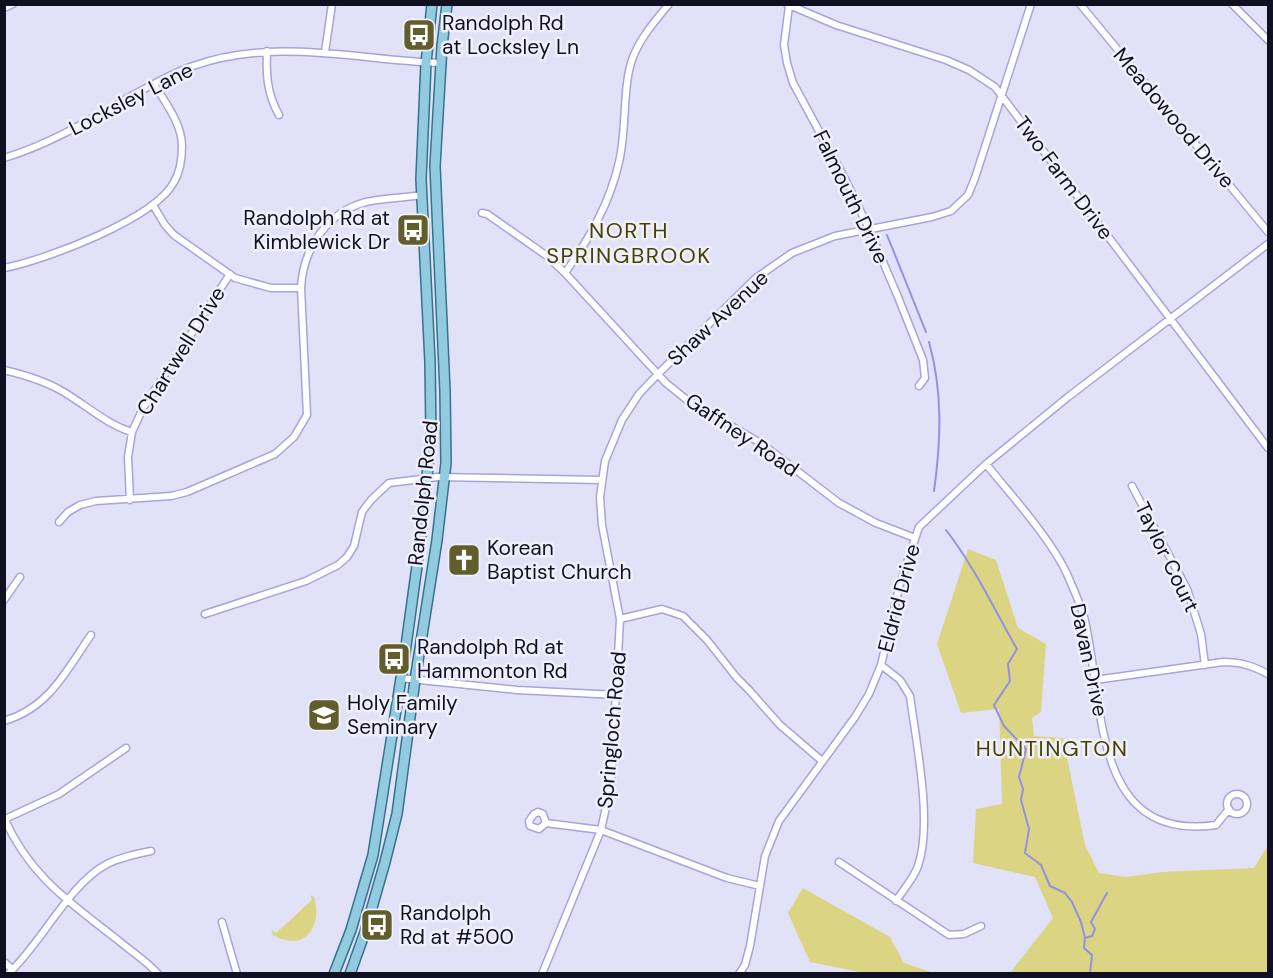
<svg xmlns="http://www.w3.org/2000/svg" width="1273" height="978" font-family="'DM Sans',sans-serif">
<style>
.green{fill:#dbd482}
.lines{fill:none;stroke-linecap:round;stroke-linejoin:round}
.stream{stroke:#9490e4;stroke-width:2}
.minor-casing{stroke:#a5a5d9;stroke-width:9}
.primary-casing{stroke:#36738f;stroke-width:12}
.minor{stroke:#fff;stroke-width:6}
.primary{stroke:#92cbdf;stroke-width:9}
.labels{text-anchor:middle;stroke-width:5;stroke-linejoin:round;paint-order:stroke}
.poi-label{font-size:21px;fill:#111023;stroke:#f0f0fc;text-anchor:start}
.street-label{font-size:21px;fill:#111023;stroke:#f0f0fc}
.neighbourhood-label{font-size:22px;letter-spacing:1.5px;fill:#484200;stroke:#f0f0fc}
</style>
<rect width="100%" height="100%" fill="#e1e2f8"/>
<path class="green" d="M968,549l28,11 22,68 28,16 -5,68 -9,6 2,18 29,2 22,107 14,28 27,4 36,-5 92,-4 14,-23v128h-258l43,-55 -18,-41 -62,-14 3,-54 26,-5 -3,-95 -38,4 -24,-69z
M803,888l87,49 14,26 30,10h-69l-55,-11 -22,-49z
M310,895l4,2c9,30 -10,56 -41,38l-2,-5 5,3 36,-33z"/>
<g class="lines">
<path class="stream" d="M887,235l39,97
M929,342c14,50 12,99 5,149
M946,530c28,36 48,79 71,119l-9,15 2,17 -16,24 10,21 22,23 -7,28 4,12 -2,11 8,29 -4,24 16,12 9,21 15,7 7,9 9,20 4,16
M1090,974l2,-19 -8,-7 1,-10 7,-2 3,-7 -4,-7 16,-29"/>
<g class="minor-casing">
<path id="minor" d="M787,4l49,21 110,35 23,10 26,17 273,361
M1080,4c63,76 125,152 188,228
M1232,4l36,36
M789,6l-5,39 3,18 6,20 52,96 24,50 29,68 25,63 2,18 -6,8
M4,8l9,-4
M267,51c-1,23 0,43 12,64
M325,52l7,-48
M4,158c47,-14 89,-40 131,-64 19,-10 37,-21 58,-28 81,-29 165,-6 248,-3
M153,205l12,20 9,10 61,43 36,10h30
M482,213l5,1 60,42 18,17 101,110 21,17 75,44 77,59 37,20 39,15
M4,268c41,-8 151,-49 170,-86 6,-10 8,-24 8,-36 0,-22 -17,-44 -28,-62
M565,273c24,-34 45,-70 54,-111 8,-33 3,-76 14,-105 8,-20 22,-36 36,-53
M4,370c21,5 41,11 58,21 24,14 44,33 70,41
M986,464c25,31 65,75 81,110 6,14 13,29 17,43 21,82 5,226 132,208l13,-16
M1132,486l55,103 14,45 4,31
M130,500l-2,-43 4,-25 11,-24 87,-134
M59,522l9,-10 12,-7 16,-4 75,-5 16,-4 88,-38 19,-17 13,-22 -6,-127c2,-39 26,-76 65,-86 18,-4 38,-4 56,-7
M4,600l16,-23
M205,614l101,-33 32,-16 9,-8 7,-11 8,-34 9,-12 18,-17 48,-6 164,3
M620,619l42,-10 21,7 24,24 30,38 12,12 31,35 42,36
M881,665l19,15 10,16c6,46 23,127 8,170 -4,12 -15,24 -22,35
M400,678l117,12 100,5
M1095,680l128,-18c18,0 30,4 45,12
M4,721c45,-13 62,-50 87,-86
M1227 804a10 10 0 1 1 20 0a10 10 0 1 1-20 0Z
M4,818c27,60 66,84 115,123 13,11 28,20 39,33
M5,819l54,-25 67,-46
M546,823l-7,6 -9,-3 -1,-5 5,-7 4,-2 5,2 3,9 55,7 126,48 33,8
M839,862l110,73 15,-1 17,-8
M222,922l15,52
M4,962l8,7
M8,974c33,-30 61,-90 99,-110 14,-7 29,-10 44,-13
M542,974l59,-144 10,-46 9,-165 -18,-94 -2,-28 5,-36 17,-41 17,-26 19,-20 98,-96 20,-14 16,-11 43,-17 97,-19 19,-6 17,-16 7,-17 56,-174
M739,974l6,-9 5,-19 15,-90 14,-35 76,-104 14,-23 12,-29 19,-81 19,-57 67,-63 82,-67 200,-153"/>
</g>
<g class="primary-casing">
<path id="primary" d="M334,974l17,-44 22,-75 32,-202 16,-116 10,-102 -1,-73 -9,-183 5,-116 6,-59
M350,974l15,-42 20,-70 12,-48 18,-134 22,-140 9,-77 -1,-72 -10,-225 7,-120 5,-42"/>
</g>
<use href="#minor" class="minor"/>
<use href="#primary" class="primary"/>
</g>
<defs>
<g id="bus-square" transform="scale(1.725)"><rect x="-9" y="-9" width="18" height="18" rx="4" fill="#625e2b" stroke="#f0f0fc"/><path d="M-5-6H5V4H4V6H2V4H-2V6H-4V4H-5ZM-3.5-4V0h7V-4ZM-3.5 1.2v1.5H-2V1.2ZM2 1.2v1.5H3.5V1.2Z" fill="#fff"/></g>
<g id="church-square" transform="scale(1.725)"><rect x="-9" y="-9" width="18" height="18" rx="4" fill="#625e2b" stroke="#f0f0fc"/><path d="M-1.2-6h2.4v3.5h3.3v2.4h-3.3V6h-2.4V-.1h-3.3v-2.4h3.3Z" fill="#fff"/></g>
<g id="school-square" transform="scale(1.725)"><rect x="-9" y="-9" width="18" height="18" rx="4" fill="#625e2b" stroke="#f0f0fc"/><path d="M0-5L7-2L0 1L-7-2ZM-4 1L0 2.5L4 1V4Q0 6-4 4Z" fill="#fff"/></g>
</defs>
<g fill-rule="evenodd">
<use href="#bus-square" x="419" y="35"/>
<use href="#bus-square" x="413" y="230"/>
<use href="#church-square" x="464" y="560"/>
<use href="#bus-square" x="394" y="659"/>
<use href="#school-square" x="324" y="715"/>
<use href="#bus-square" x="377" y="925"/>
</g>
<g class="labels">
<g class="poi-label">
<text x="442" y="30">Randolph Rd<tspan x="442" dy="24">at Locksley Ln</tspan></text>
<text x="390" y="225" text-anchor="end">Randolph Rd at<tspan x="390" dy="24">Kimblewick Dr</tspan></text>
<text x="487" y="555">Korean<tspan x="487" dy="24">Baptist Church</tspan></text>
<text x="417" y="654">Randolph Rd at<tspan x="417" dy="24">Hammonton Rd</tspan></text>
<text x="347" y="710">Holy Family<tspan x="347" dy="24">Seminary</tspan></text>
<text x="400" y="920">Randolph<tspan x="400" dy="24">Rd at #500</tspan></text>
</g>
<g class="street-label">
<text transform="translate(131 99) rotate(-27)" y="7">Locksley Lane</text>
<text transform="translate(1174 118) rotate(50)" y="7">Meadowood Drive</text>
<text transform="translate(1064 178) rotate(53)" y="7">Two Farm Drive</text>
<text transform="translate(851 197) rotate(64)" y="7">Falmouth Drive</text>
<text transform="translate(718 318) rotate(-43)" y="7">Shaw Avenue</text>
<text transform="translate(181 351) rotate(-58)" y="7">Chartwell Drive</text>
<text transform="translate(742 435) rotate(34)" y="7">Gaffney Road</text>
<text transform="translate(423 493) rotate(-84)" y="7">Randolph Road</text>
<text transform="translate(1167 557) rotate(64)" y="7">Taylor Court</text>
<text transform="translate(899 598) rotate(-75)" y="7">Eldrid Drive</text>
<text transform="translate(1089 660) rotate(78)" y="7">Davan Drive</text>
<text transform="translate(612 730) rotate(-85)" y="7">Springloch Road</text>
</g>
<g class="neighbourhood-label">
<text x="629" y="238">NORTH<tspan x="629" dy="25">SPRINGBROOK</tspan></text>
<text x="1052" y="756">HUNTINGTON</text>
</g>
</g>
<rect width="1273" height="978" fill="none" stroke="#111023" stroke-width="12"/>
</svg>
